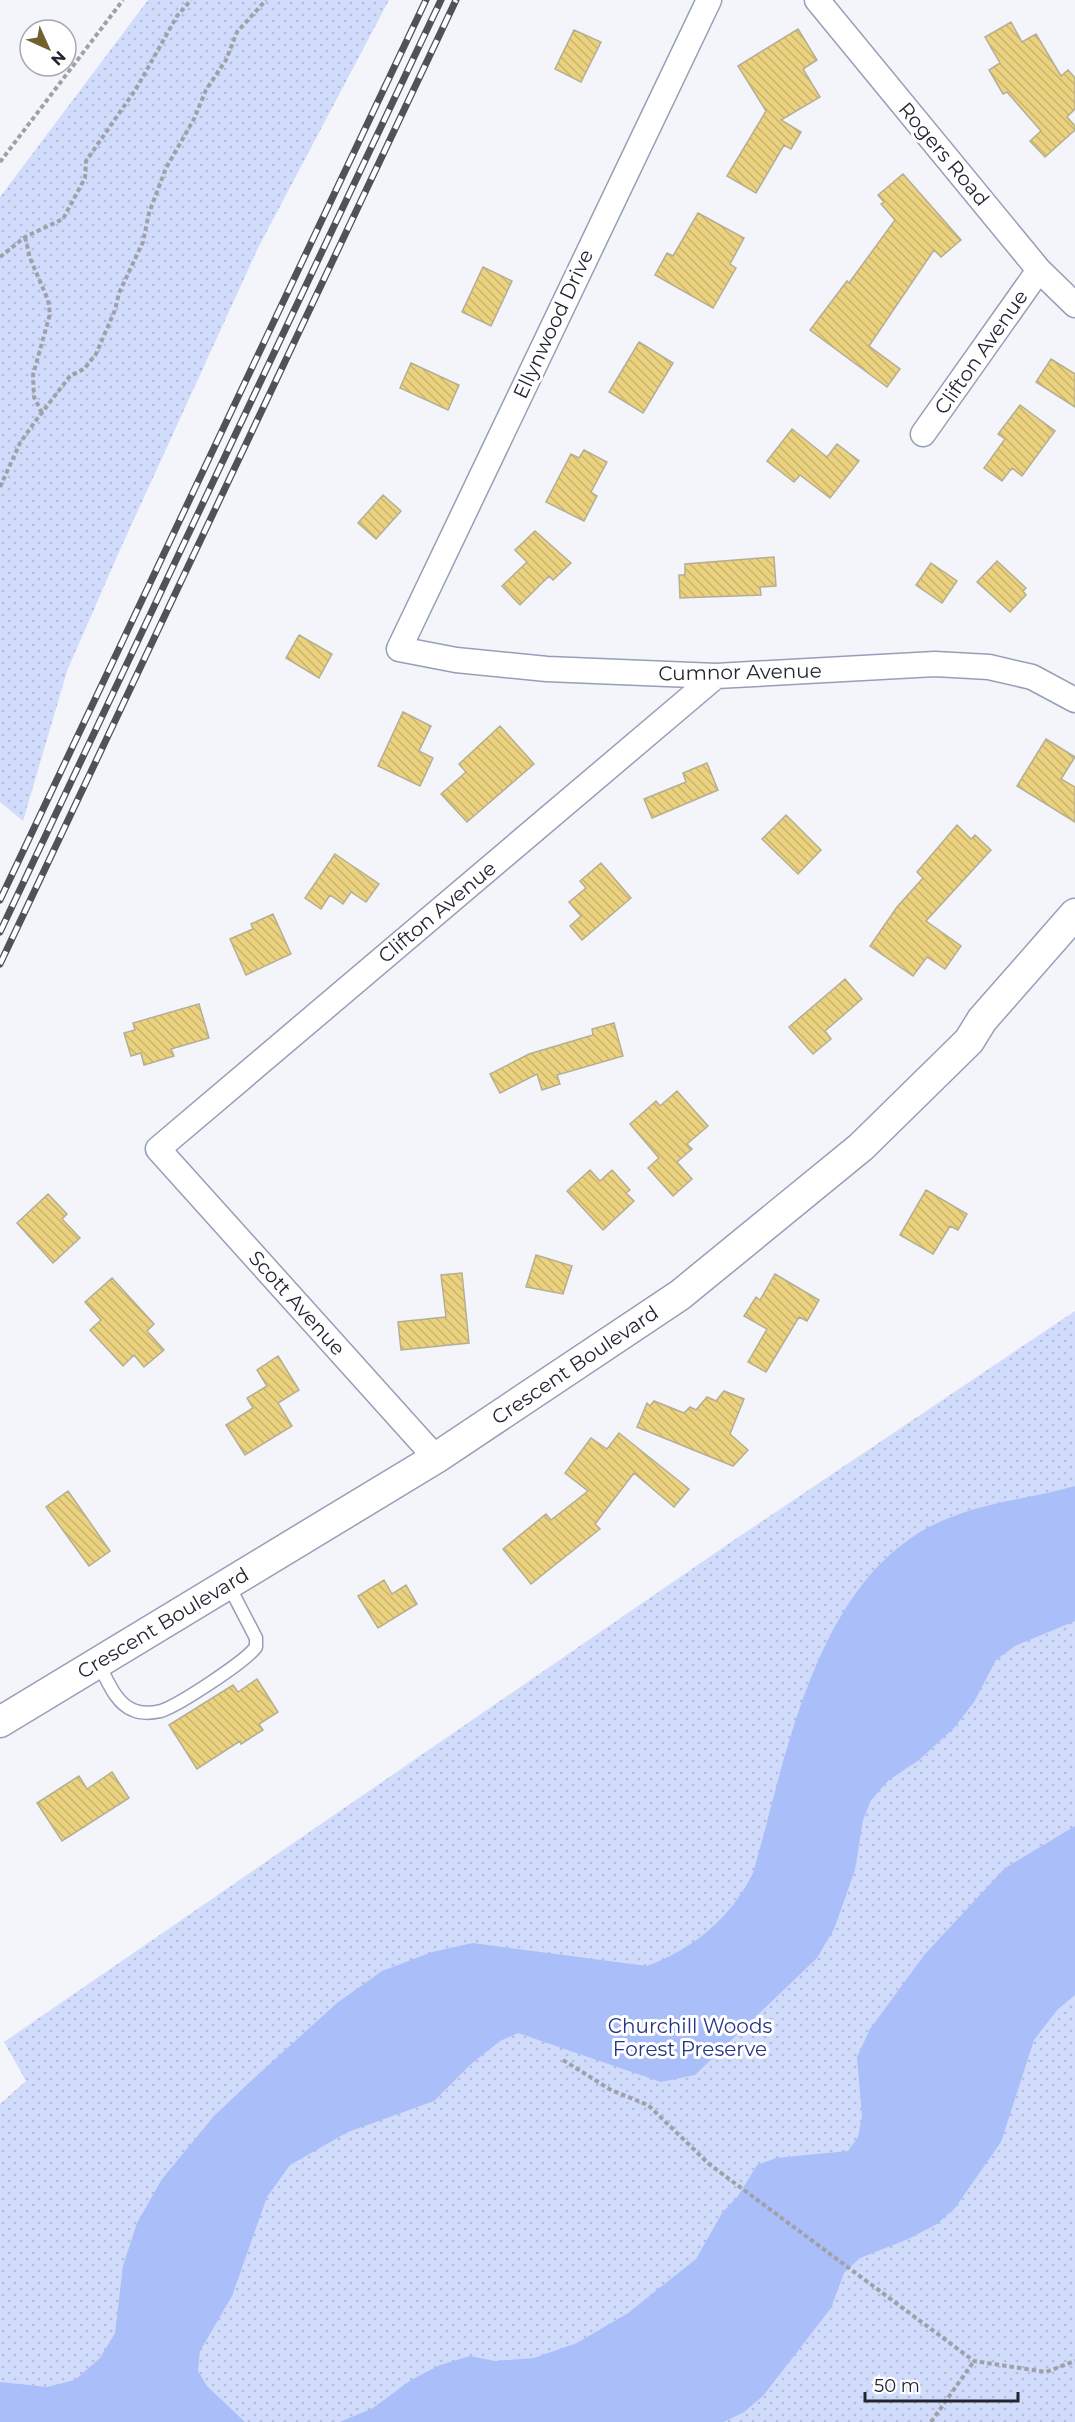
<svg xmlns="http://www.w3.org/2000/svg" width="1075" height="2422" font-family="Montserrat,sans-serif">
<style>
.park{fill:url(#park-dots)}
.water{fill:#aabef9}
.building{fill:url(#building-back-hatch);stroke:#b5ae94;stroke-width:1.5}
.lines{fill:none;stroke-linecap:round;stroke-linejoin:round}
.service-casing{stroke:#969fb7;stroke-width:15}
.minor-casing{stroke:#969fb7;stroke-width:27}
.tertiary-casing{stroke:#969fb7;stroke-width:33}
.path{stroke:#9fa1a8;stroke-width:4;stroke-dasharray:4.5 3;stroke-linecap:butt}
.service{stroke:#fff;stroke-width:12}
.minor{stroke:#fff;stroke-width:24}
.tertiary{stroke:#fff;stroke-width:30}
.rail-casing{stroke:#50525a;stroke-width:7}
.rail{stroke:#fff;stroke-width:4.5;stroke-dasharray:14;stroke-linecap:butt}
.labels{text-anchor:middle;stroke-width:6;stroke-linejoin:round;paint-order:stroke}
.street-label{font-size:20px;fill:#23262f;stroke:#fff}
.park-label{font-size:20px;fill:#243587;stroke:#fff}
</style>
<defs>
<pattern id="park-dots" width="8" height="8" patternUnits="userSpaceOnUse" patternTransform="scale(1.5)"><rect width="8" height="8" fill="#d1dcfc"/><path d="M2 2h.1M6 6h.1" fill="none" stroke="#b3bdd8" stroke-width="1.8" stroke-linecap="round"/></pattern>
<pattern id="building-back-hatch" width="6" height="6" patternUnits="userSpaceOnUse" patternTransform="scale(1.5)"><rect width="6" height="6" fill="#ebd27e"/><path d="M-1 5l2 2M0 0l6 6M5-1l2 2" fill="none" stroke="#c9b46d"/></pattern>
</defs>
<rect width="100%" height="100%" fill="#f3f5fa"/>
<path class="park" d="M148,0h241l-131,248 -139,304 -52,119 -44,150 -23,-19v-605z
M1075,1311v1111h-1075v-318l26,-23 -22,-39 730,-502z"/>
<path class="water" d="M1075,1486v135l-60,25 -19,14 -22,42 -20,26 -35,32 -30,20 -18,20 -8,20 -8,50 -21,59 -17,29 -122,117 -34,7 -143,-49 -18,8 -29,23 -37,37 -86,31 -58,33 -23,32 -35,99 -32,55 -2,20 9,15 38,36h-245v-40l47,5 28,-7 25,-22 15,-25 8,-67 14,-43 25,-44 52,-63 37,-35 86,-78 45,-32 50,-19 41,-9 174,23c46,-17 84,-48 106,-93 34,-116 61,-290 182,-349 48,-23 91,-24 140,-38z
M1075,1826v169l-17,14 -24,31 -33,102 -46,66 -18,16 -29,15 -48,19 -16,15 -13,35 -68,88 -19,16 -20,10h-384l33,-14 38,-28 29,-15 30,-9 25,5 39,-3 43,-15 51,-30 68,-54 26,-46 16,-17 19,-31 19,-7 72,-7 10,-14 4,-21 -5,-59 13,-28 55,-75 80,-86z"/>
<path class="building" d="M1011,22l11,20 14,-8 25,42 7,-6 7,8v31l-8,8 8,9v4l-30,27 -15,-16 11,-10 -34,-39 -4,2 -14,-24 11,-7 -15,-26z
M798,29l19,31 -14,9 17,28 -39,23 20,12 -10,17 -7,-4 -28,48 -29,-17 39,-65 -28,-45z
M574,30l27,12 -20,40 -26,-13z
M903,174l58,66 -20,17 -7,-7 -65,96 31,23 -13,18 -77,-57 37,-49 2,2 46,-63 -14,-16 3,-2 -6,-7z
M698,213l46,25 -14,26 6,4 -23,40 -58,-33 12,-22 6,3z
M483,267l29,14 -21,45 -29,-14z
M639,342l34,21 -30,50 -34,-21z
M1051,359l24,15v33l-39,-25z
M411,363l48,22 -11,25 -48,-22z
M1020,405l35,26 -33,45 -10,-8 -10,13 -18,-13 21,-29 -7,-5z
M792,429l35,28 10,-13 22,17 -29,37 -30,-23 -6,7 -27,-21z
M584,450l23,12 -16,30 6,4 -13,25 -38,-19 25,-48 8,4z
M383,495l18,16 -25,28 -18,-16z
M535,531l36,32 -18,17 -4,-4 -29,29 -18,-19 25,-24 -12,-12z
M774,557l2,29 -16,1 1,8 -81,3 -1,-23h6v-11z
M997,561l29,27 -3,3 3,4 -16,17 -33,-30z
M931,563l26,18 -15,22 -26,-18z
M299,635l33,19 -13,24 -33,-20z
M403,712l28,14 -12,25 14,7 -13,28 -42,-20z
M500,726l34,38 -67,58 -26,-28 25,-22 -7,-8z
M1046,739l29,18 -14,22 14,8v35l-58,-36z
M707,763l11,27 -66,28 -8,-19 42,-17 -3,-9z
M786,815l35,35 -23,24 -36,-35z
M957,825l14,14 4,-4 16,15 -65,71 35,25 -16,23 -18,-12 -14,19 -43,-30 27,-39 26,-29 -6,-6z
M335,854l44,30 -13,18 -15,-10 -8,12 -13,-9 -9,14 -16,-11z
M601,863l30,35 -49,42 -12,-14 11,-10 -12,-14 17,-14 -6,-7z
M273,914l18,40 -45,21 -16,-36 23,-10 -2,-5z
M845,979l17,20 -37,32 6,8 -18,15 -24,-27z
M199,1004l10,34 -38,11 3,7 -30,9 -3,-12 -10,3 -7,-23 11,-3 -2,-7z
M614,1023l9,33 -66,19 3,9 -18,6 -5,-16 -37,19 -10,-19 39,-20 64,-19 -1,-6z
M677,1091l31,35 -21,18 5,5 -15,13 15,17 -19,17 -25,-28 11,-10 -29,-34 26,-23 4,5z
M590,1170l10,11 12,-11 18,20 -4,3 8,8 -31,29 -36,-39z
M926,1190l41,24 -9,16 -8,-4 -17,28 -33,-19z
M48,1194l19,20 -5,5 18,19 -27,25 -36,-40z
M536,1255l36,11 -9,28 -37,-7z
M462,1273l7,70 -68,7 -3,-28 48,-5 -5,-42z
M775,1274l44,26 -12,21 -8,-4 -33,55 -18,-10 19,-33 -23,-13 12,-19 4,3z
M112,1278l42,46 -7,7 17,19 -20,17 -10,-12 -11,11 -33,-36 11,-10 -16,-18z
M278,1356l21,34 -21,13 14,23 -47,29 -19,-30 27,-17 -6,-10 20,-12 -10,-16z
M724,1391l20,8 -14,35 18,16 -15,16 -96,-39 10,-24 3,3 4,-5 30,12 6,-6 6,3 11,-13 9,4z
M619,1433l70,56 -15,18 -40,-34 -39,51 5,5 -69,55 -28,-35 43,-35 5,6 37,-29 -23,-18 26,-35 16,11z
M68,1491l42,60 -21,15 -43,-59z
M384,1580l8,14 14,-9 11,19 -39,24 -20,-32z
M257,1679l21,33 -19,12 4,6 -22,14 -1,-3 -43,28 -28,-44 64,-40 5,7z
M112,1772l17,26 -67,43 -25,-38 42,-27 8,13z"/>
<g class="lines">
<g class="service-casing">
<path id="service" d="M98,1663c9,16 17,40 35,47 9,4 19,3 28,1 18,-6 84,-49 95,-64v-9l-28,-54"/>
</g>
<g class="minor-casing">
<path id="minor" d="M709,0l-310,649 57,11 91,9 169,7 219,-12 54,3 43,10 43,23
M817,0l222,270 36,35
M923,434l116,-164
M436,1458l-278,-309 558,-473"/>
</g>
<g class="tertiary-casing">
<path id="tertiary" d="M0,1722l436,-264 244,-163 181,-148 108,-106 13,-21 93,-106"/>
</g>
<path class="path" d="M0,162l123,-162
M25,237l5,21 18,42 2,14 -17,61 1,22 8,16
M0,257l25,-20 38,-18 22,-41 1,-17 50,-72 41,-73 14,-16
M0,487l20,-44 14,-20 36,-47 14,-7 12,-15 19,-44 4,-17 24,-51 6,-29 17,-45 28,-49 12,-29 20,-30 11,-28 29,-32
M563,2060l48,30 37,15 61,59 265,197 72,11 29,-11
M931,2422l43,-61"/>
<use href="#service" class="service"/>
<use href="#minor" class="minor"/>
<use href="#tertiary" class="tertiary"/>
<g class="rail-casing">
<path id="rail" d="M0,900l426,-900
M0,932l441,-932
M0,964l456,-964"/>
</g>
<use href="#rail" class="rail"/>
</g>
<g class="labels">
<g class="street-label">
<text transform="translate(944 154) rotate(50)" y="7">Rogers Road</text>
<text transform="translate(553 324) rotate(-65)" y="7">Ellynwood Drive</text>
<text transform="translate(981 352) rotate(-55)" y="7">Clifton Avenue</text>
<text transform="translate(740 672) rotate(-1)" y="7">Cumnor Avenue</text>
<text transform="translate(437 912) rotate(-40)" y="7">Clifton Avenue</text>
<text transform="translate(297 1303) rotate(48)" y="7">Scott Avenue</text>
<text transform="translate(575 1365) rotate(-34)" y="7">Crescent Boulevard</text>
<text transform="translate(163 1623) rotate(-31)" y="7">Crescent Boulevard</text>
</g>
<g class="park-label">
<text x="690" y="2033">Churchill Woods<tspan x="690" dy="23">Forest Preserve</tspan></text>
</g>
</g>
<g transform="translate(48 48) rotate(135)"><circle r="28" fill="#ffffff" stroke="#a7a8ac" stroke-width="1.5"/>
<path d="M0-4.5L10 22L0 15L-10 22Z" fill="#70612f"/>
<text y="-9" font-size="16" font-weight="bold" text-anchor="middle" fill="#23262f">N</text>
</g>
<path d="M865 2392v9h153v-9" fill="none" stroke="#23262f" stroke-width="3"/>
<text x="874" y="2392" font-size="18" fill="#23262f" stroke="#ffffff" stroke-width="4.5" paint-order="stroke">50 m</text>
</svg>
